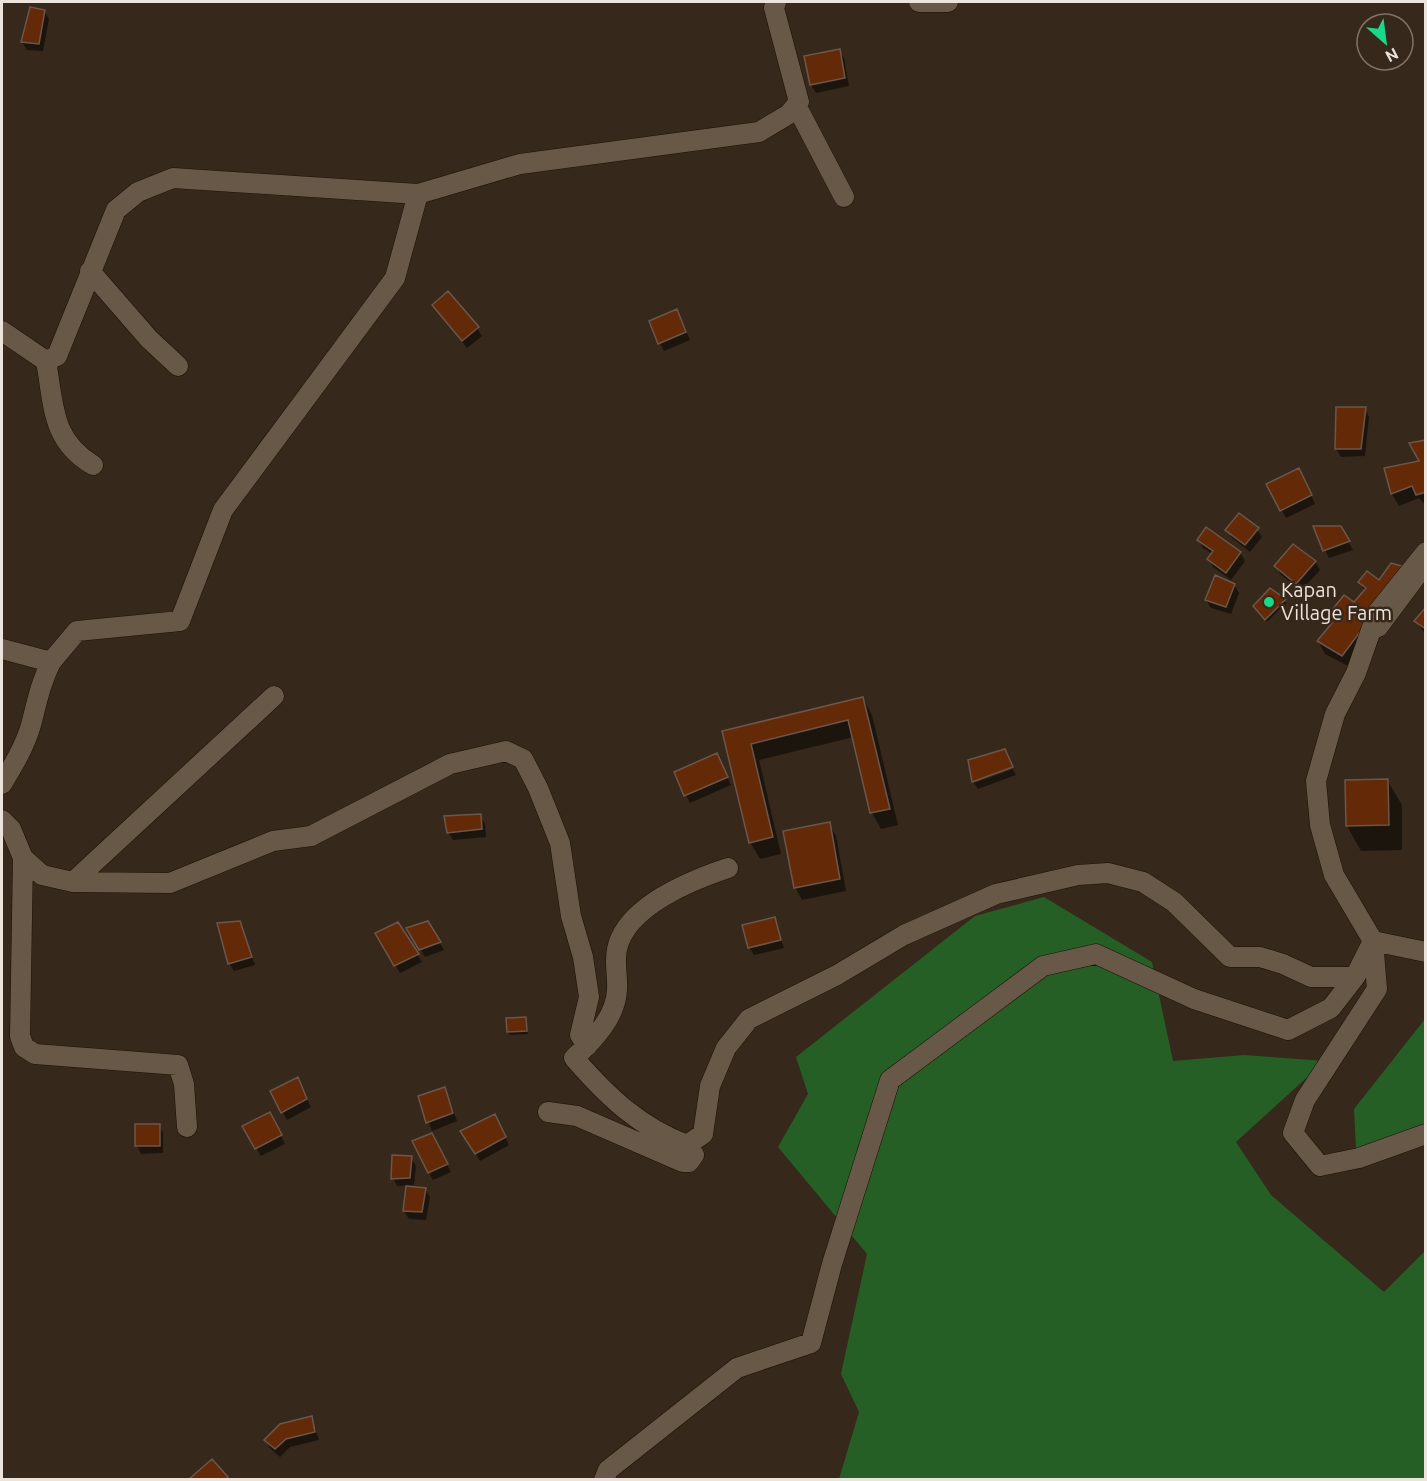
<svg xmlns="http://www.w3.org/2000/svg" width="1427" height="1481" font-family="Ubuntu,sans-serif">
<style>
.green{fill:#265f25}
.shadow{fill:#0007}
.building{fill:#642a08;stroke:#6b564c;stroke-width:1.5}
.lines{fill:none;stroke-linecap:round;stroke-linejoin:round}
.lane-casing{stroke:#1d1104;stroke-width:10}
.street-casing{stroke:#1d1104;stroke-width:21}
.lane{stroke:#685848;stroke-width:9}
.street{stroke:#685848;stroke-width:20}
.poi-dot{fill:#18d989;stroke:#36281a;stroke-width:2}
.labels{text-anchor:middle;stroke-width:5;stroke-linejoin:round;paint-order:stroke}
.poi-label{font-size:20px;fill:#ece3da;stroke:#36281a;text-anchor:start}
</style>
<rect width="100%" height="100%" fill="#36281a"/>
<path class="green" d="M1044,897l108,65 21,99 71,-6 81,6 -89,81 35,53 113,97 41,-41v228h-586l20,-67 -18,-38 26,-120 -89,-107 30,-53 -12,-37 179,-141z
M1425,1019v122l-31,10 -38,-2 -2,-40z"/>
<path class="shadow" d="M44,11l5,8 -6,32 -16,-1 -5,-8z
M839,50l5,8 5,28 -33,7 -5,-8 -5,-28z
M434,305l43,23 5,8 -15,12z
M681,319l9,21 -26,11 -4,-8z
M1365,409l4,8 -4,39 -24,1 -5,-8z
M1426,442v64l-7,-8 -20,8 -7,-12 -6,-24 36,-8z
M1303,478l12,26 -29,14 -18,-33z
M1340,527l13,23 -24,8 -4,-8z
M1257,529l5,8 -12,15 -18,-14 -5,-8z
M1199,540l41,13 5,8 -14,19 -18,-13 -4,-8 3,-5 -9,-6z
M1294,546l21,16 5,8 -19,21 -21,-17 -4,-8z
M1414,581l-64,86 -25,-13 -7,-13 12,-14 -4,-7 29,-16 10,-13 -5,-9z
M1234,585l5,8 -8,21 -20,-6 -5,-8z
M1284,600l2,3 -19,19 -10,-13z
M1426,609v26l-10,-14z
M863,698l9,17 26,110 -17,4 -9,-16 -18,-76 -95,23 22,94 -21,5 -10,-17 -27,-110z
M721,763l10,22 -41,18 -4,-8z
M1013,769l3,6 -38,14 -4,-6z
M1387,780l15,25v45l-41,1 -14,-25z
M480,816l5,8 1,13 -33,3 -5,-8z
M829,824l7,12 10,55 -44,9 -7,-13z
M774,919l10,29 -30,7 -5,-8z
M239,922l16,43 -21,6 -5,-8z
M428,923l16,27 -19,7 -16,-28z
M377,934l40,20 5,8 -22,11z
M525,1019l3,15 -18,1 -2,-3z
M301,1087l10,20 -24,13 -15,-28z
M445,1088l12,33 -25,10 -12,-34z
M274,1122l11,22 -24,12 -17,-30z
M499,1124l10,21 -29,16 -13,-22z
M159,1125l4,8v20l-22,1 -4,-8z
M436,1143l15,29 -18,8 -4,-7z
M411,1158l5,8 -2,19 -17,1 -4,-8z
M425,1189l5,8 -4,23 -17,-1 -5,-8z
M311,1417l8,23 -29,7 -10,10 -10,-9 -5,-8z"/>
<path class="building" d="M30,7l15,3 -6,34 -18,-2z
M840,49l5,29 -35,7 -6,-29z
M448,291l31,36 -17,14 -30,-36z
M677,309l9,23 -28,12 -9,-23z
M1336,407h30l-5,42h-26z
M1426,440v52l-10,3 -4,-9 -21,8 -7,-26 35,-7 -10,-18z
M1299,468l13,27 -32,16 -14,-27z
M1239,513l20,15 -14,17 -20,-15z
M1313,526h28l9,15 -27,10z
M1206,527l35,25 -15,21 -19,-14 6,-8 -16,-11z
M1293,544l23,17 -20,23 -22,-18z
M1391,563l17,5 -66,88 -25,-15 15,-18 -8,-3 20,-25 10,7 12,-14 -8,-6 9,-11 12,9z
M1215,575l20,9 -9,23 -21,-7z
M1270,588l16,11 -21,21 -12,-14z
M1426,607v22l-12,-8z
M863,697l27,112 -20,4 -22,-93 -97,24 22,93 -24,6 -27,-112z
M1005,749l8,18 -41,15 -4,-22z
M717,753l11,24 -44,19 -10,-24z
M1388,779l1,46 -43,1 -1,-46z
M481,814l1,15 -35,4 -3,-17z
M830,822l10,57 -46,9 -11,-57z
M775,917l6,23 -33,8 -6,-23z
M240,921l12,36 -24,7 -11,-41z
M428,921l13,21 -22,8 -13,-22z
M398,922l21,32 -25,12 -19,-33z
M526,1017l1,14 -20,1 -1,-14z
M298,1077l9,22 -26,14 -11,-22z
M445,1087l8,26 -27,10 -8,-27z
M270,1112l12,23 -27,14 -13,-23z
M495,1114l11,23 -31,17 -15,-23z
M135,1124h25v22h-25z
M432,1133l16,31 -20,9 -16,-32z
M392,1155l20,1 -2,22 -19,1z
M406,1186l20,2 -4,24 -19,-1z
M312,1416l3,16 -29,7 -11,10 -11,-9 16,-16z
M212,1459l16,18 -3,3h-37z"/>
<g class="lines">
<g class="lane-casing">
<path id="lane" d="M1370,637l12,-6 44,-59"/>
</g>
<g class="street-casing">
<path id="street" d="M919,2h29
M797,107l47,90
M90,271l59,68 29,27
M2,331l44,30 11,-5 59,-146 22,-18 35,-14 245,16
M46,361c8,44 5,79 47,104
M1426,552l-49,61 -21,60 -21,41 -19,67 4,44 14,50 39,66 4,48 -72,111 -12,33 27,33 39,-8 67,-24
M2,649l49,13c-11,23 -14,40 -20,63 -6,21 -18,41 -29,59
M51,662l26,-31 103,-10 43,-111 172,-232 23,-84 102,-30 239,-32 30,-18 10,-12 -25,-94 2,-6
M2,820l9,9 12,29 -3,178 4,11 11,7 143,11 6,19 3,43
M23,858l19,17 31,7 97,1 103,-42 38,-5 139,-72 56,-13 17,8 15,29 22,55 11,73 12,41 6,40 -9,38 7,11
M728,868c-36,12 -102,38 -111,81 -3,14 1,27 0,41 -1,27 -24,51 -43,68 33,38 65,69 113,87l16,-11 7,-48 16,-38 23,-29 88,-44 67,-40 92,-41 82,-19 30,-2 35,9 31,20 56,55h30l23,7 28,13h44
M73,882l201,-186
M1373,941l53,11
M548,1112l29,4 106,46h6l5,-7 -7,-10
M604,1480l4,-10 129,-102 74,-25 21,-79 58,-184 153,-114 53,-12 98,45 94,31 43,-22 24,-31 18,-36"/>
</g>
<use href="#lane" class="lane"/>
<use href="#street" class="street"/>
</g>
<circle class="poi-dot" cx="1269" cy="602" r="6"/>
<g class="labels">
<g class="poi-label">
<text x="1281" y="597">Kapan<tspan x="1281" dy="23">Village Farm</tspan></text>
</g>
</g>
<rect width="1427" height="1481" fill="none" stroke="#ece3da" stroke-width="6"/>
<g transform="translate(1385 42) rotate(152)"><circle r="28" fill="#36281a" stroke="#7f7367" stroke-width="1.5"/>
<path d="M0-4.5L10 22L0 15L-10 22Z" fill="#18d989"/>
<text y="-9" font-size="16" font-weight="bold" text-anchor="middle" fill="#ece3da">N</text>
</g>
</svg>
